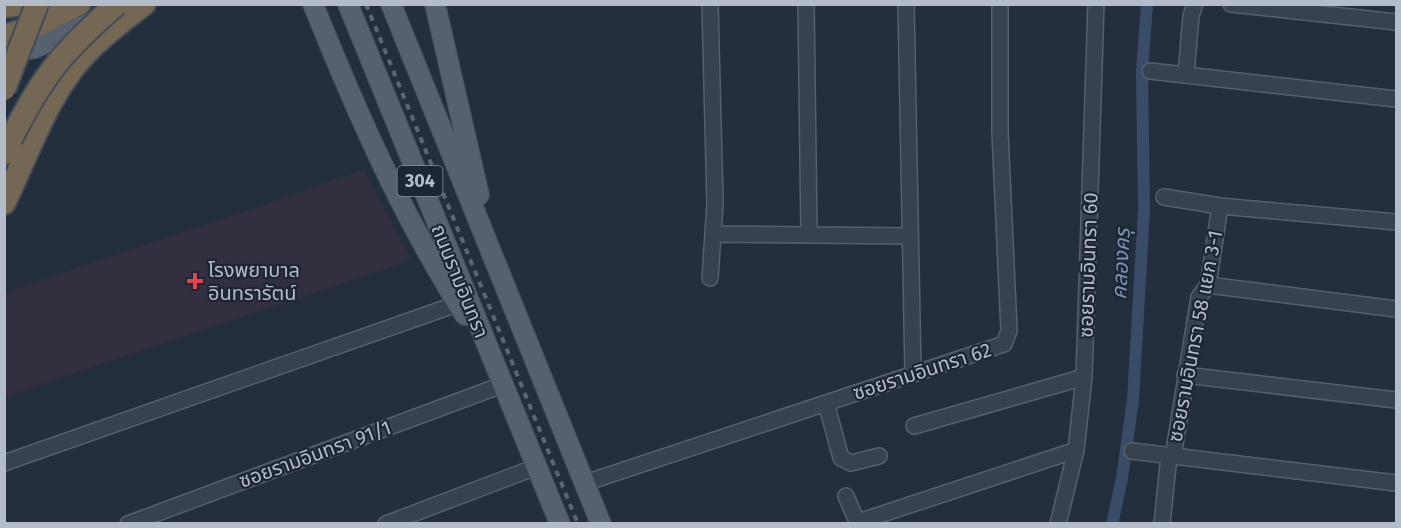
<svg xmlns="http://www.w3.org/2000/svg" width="1401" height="528" font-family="'Fira Sans','Noto Sans Thai',sans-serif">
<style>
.medical{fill:#32303f}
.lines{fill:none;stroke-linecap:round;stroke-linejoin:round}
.canal{stroke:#394c67;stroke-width:12}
.minor-casing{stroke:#565f6c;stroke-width:18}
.major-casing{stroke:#414a57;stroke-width:22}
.highway-casing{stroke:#434c59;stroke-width:26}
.minor{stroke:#38414e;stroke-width:15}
.major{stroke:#56606e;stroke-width:20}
.highway{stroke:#746855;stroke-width:22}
.rail{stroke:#5a6575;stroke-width:4;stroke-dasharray:6 6;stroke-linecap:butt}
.highway-bridge-casing{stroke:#434c59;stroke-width:26;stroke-linecap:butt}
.highway-bridge{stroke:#746855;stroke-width:22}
.health-dot{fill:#e0444e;stroke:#1d2633;stroke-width:2}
.labels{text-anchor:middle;stroke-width:4.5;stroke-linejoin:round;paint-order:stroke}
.shield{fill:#1d2633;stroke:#878f9c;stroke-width:1.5}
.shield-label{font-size:18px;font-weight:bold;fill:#b4bcc9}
.street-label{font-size:20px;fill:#b4bcc9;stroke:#1d2633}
.poi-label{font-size:20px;fill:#b4bcc9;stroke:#1d2633;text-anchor:start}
.water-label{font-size:21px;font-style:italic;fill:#7c92b1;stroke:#1d2633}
</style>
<rect width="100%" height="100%" fill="#242f3e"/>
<path class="medical" d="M364,170l47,90 -406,137v-104z"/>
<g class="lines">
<path class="canal" d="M1112,524l10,-46 11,-78 11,-190 -2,-139 5,-67"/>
<g class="minor-casing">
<path id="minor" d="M806,4l3,231
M906,4l7,370
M1231,4l165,18
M1150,71l246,28
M1186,75l5,-59 4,-12
M1164,197l56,9 176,16
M715,234l194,2
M710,278l5,-74 -5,-200
M1208,285l188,24
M1185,375l211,25
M826,403l15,55 10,5 28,-7
M914,426l170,-49
M1132,451l264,32
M1173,457l26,-160 9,-12 12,-79
M4,463l453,-159
M585,483l419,-139 5,-13 -9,-199v-128
M846,496l12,28
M858,522l218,-72
M128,524l374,-139
M386,524l150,-57
M1058,524l18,-74 8,-73 12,-373
M1162,524l7,-68"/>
</g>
<g class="major-casing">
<path id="major" d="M313,4c43,107 90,214 152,311
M348,4l212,520
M391,4l210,520
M435,4l44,191
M4,54l31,-6 58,-26"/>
</g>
<g class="highway-casing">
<path id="highway" d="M4,6l22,-2
M4,36l30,-9 45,-23
M4,153l7,-14
M4,203c25,-51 45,-115 87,-155 16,-16 35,-30 53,-44"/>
</g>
<use href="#minor" class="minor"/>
<use href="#major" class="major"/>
<use href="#highway" class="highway"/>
<path class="rail" d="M366,4l212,520"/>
<g class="highway-bridge-casing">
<path id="highway-bridge" d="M4,89l33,-85
M11,139c31,-63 53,-89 106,-135"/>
</g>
<use href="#highway-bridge" class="highway-bridge"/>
</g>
<path class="health-dot" d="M192 272h6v6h6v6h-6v6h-6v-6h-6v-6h6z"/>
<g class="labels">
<rect class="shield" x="397.5" y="166" width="45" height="30" rx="4.5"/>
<g class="shield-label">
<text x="420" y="187">304</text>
</g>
<g class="street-label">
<text transform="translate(1088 265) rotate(-88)" y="7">ซอยรามอินทรา 60</text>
<text transform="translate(460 281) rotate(68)" y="7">ถนนรามอินทรา</text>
<text transform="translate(1195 336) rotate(-79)" y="7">ซอยรามอินทรา 58 แยก 3-1</text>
<text transform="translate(922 371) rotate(-18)" y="7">ซอยรามอินทรา 62</text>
<text transform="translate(315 454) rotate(-20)" y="7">ซอยรามอินทรา 91/1</text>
</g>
<g class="poi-label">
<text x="208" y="277">โรงพยาบาล<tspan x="208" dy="23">อินทรารัตน์</tspan></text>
</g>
<g class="water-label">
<text transform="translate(1121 264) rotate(-87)" y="7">คลองครุ</text>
</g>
</g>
<rect width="1401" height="528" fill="none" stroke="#b4bcc9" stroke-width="12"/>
</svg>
